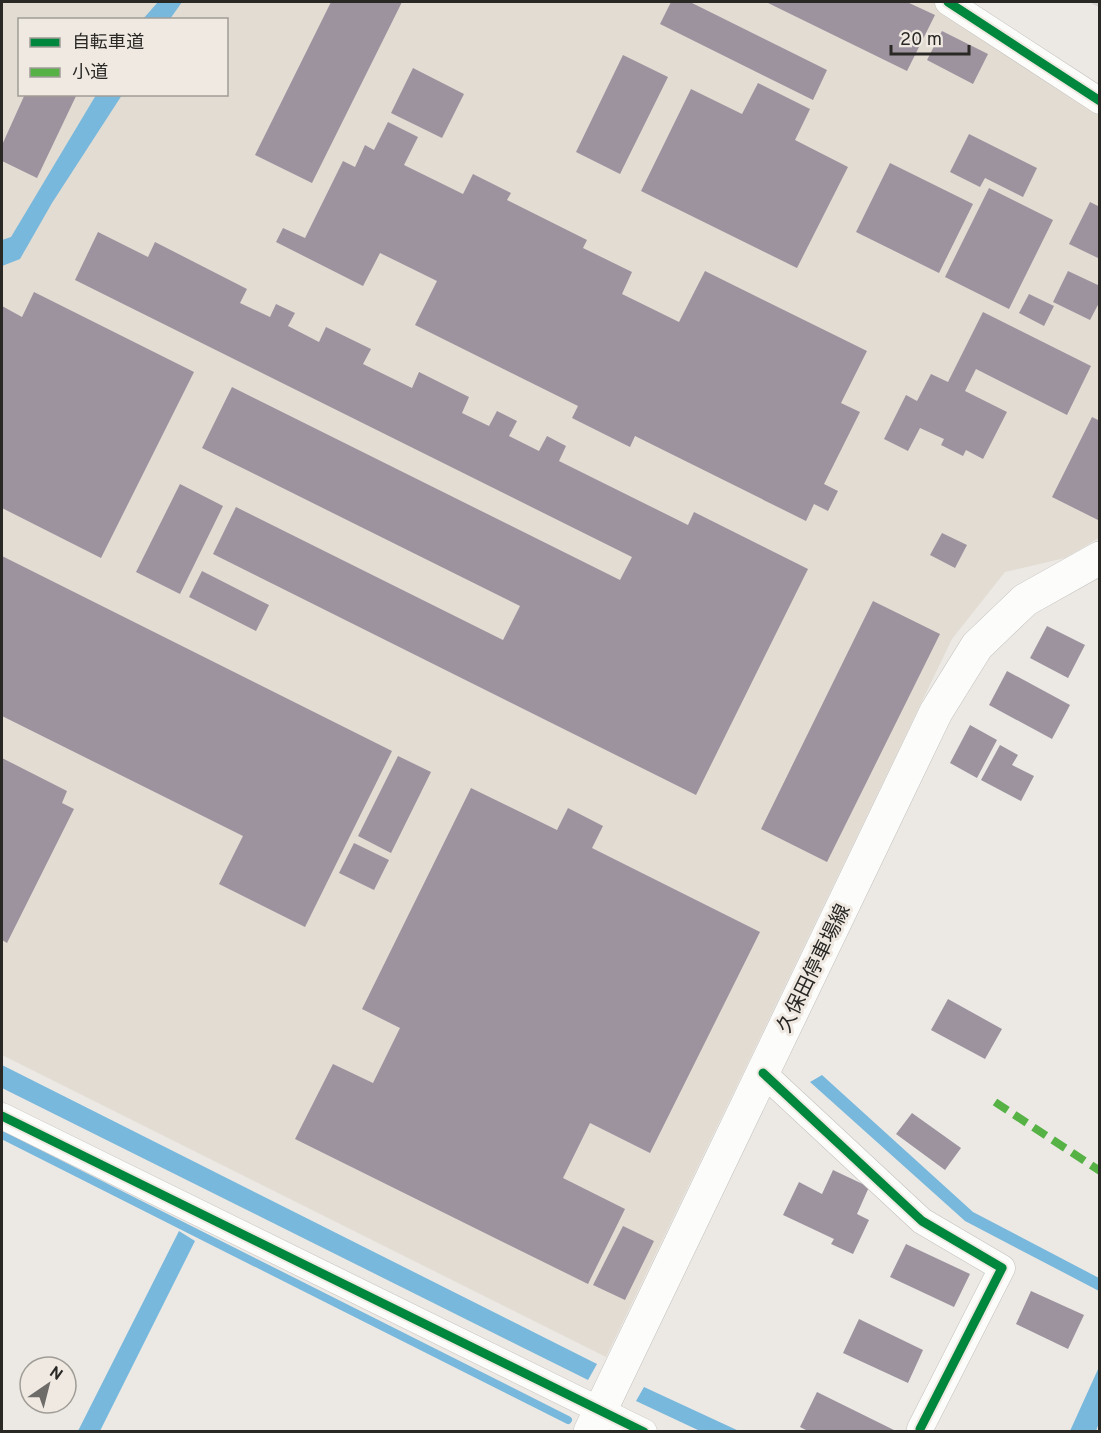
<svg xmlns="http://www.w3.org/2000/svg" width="1101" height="1433" font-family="Overpass,'Noto Sans JP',sans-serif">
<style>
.built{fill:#e2dcd3;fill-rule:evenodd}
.water{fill:#78b8dc}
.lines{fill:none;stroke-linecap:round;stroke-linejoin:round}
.stream{stroke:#78b8dc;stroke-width:8}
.building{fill:#9c939f}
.street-casing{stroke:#c3c0bd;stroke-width:27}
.secondary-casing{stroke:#c3c0bd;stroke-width:34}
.street{stroke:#fcfcfb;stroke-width:26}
.secondary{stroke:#fcfcfb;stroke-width:33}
.rail{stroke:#d8d6d5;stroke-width:4.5;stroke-dasharray:12 6;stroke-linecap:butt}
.quiet{stroke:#56b245;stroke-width:8;stroke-dasharray:15 8;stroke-linecap:butt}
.cycleway-casing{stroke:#efe9e2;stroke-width:13}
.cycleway{stroke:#00873e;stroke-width:9}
.labels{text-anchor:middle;stroke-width:6;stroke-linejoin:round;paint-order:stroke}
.street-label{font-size:20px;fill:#2a2825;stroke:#efe9e2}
</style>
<rect width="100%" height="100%" fill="#ece9e5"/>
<path class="built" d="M2,2h946l151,99v437l-34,20 -60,14 -53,67 -346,718 -604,-302zM20,20h206v74h-206z"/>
<path class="water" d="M158,2h24l-12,17h-27z
M96,95h26l-70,108 -32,56 -18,7v-26l9,-3z
M2,1065l595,299 -9,16 -586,-292z
M822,1075l151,137 126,66v13l-134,-70 -155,-139z
M179,1231l16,10 -95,190h-22z
M1099,1367v56l-3,8h-26z
M644,1387l95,44h-39l-64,-30z"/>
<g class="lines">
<path class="stream" d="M2,1135l566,285"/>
</g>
<path class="building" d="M331,2h71l-90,181 -57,-28z
M671,2h19l137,68 -14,30 -153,-76z
M766,2h141l28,13 -28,56z
M942,31l46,23 -15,30 -46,-24z
M623,55l45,22 -48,97 -44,-22z
M413,68l51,26 -22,44 -51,-25z
M758,83l52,26 -15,31 53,27 -51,101 -156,-77 50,-102 51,25z
M25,94h52l-40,84 -35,-17v-16z
M388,122l30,15 -14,28 59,29 10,-20 38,19 -4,7 80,40 -4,8 49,24 -10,22 57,28 26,-51 162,80 -26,52 19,9 -36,72 14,7 -10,20 -14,-7 -8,17 -171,-85 -5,11 -58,-29 6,-12 -163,-81 22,-44 -57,-28 -17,33 -87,-44 7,-14 22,10 38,-77 12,6 10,-22 9,5z
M969,134l68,34 -14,29 -38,-19 -5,9 -30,-15z
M890,163l83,41 -34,69 -83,-41z
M989,188l64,32 -44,89 -64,-32z
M1090,202l10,5v52l-31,-15z
M98,232l50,25 7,-15 92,47 -7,14 30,14 6,-13 19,9 -7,13 31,16 7,-15 45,22 -8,15 49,24 7,-16 50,25 -7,16 27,13 8,-15 20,10 -8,15 30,15 8,-15 19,10 -7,15 129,64 6,-13 114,57 -112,226 -483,-241 23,-47 267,133 17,-34 -318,-158 30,-61 388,193 12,-23 -557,-277z
M1068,271l32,15v15l-10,19 -37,-18z
M34,292l160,80 -93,186 -99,-50v-202l20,11z
M1029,294l25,12 -10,20 -25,-13z
M983,312l108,54 -24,49 -91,-46 -11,22 42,21 -24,47 -17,-9 -3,6 -22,-11 3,-6 -24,-11 -12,23 -24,-12 22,-44 11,6 14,-27 17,8z
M1092,417l8,4v100l-48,-24z
M180,484l43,22 -43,88 -44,-22z
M942,533l25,12 -12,23 -25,-13z
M2,556l390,195 -87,176 -86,-43 24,-48 -241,-120z
M202,571l67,34 -13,26 -67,-34z
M873,601l67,33 -113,228 -66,-33z
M1047,626l38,19 -17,33 -38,-20z
M1007,671l63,34 -18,34 -63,-34z
M970,725l27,15 -20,38 -27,-15z
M1000,745l18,10 -6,10 22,11 -13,25 -40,-21z
M398,756l33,16 -40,81 -33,-17z
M2,758l65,33 -5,12 12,6 -67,134 -5,-3z
M471,788l86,42 11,-22 35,18 -11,22 168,84 -110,221 -60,-30 -27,55 62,31 -37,75 -293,-145 38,-75 40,19 27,-55 -38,-19z
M354,843l35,17 -15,30 -35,-17z
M948,999l54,30 -17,30 -54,-29z
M912,1113l49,35 -16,22 -49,-36z
M833,1170l36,17 -12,27 12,6 -16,34 -22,-10 3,-5 -51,-24 16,-33 23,12z
M623,1226l31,15 -29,59 -32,-15z
M906,1244l64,30 -16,33 -64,-30z
M1031,1291l53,24 -16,34 -52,-25z
M859,1319l64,31 -15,33 -65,-30z
M817,1392l81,40h-88l-10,-5z"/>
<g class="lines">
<g class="street-casing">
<path id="street" d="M948,2l152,99
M763,1073l159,148 80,47 -82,161
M2,1116l642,316"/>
</g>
<g class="secondary-casing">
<path id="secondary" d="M590,1432l346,-720 41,-66 48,-46 75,-42"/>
</g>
<use href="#street" class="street"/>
<use href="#secondary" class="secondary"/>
<path class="rail" d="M1093,2l7,3"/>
<path class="quiet" d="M995,1102l105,69"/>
<g class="cycleway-casing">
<path id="cycleway" d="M948,2l152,99
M763,1073l159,148 80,47 -82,161
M2,1116l642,316"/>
</g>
<use href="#cycleway" class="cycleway"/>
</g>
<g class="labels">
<g class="street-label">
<text transform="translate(813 968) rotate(-64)" y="7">久保田停車場線</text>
</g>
</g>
<rect width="1101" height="1433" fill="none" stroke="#2a2825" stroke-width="6"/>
<rect x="18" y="18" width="210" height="78" fill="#efe9e2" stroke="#a09c96" stroke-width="1.5"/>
<rect x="30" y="38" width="30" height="9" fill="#00873e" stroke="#a09c96" stroke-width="1.5"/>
<text x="72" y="48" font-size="18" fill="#2a2825">自転車道</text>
<rect x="30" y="68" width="30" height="9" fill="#56b245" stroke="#a09c96" stroke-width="1.5"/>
<text x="72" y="78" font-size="18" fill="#2a2825">小道</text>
<g transform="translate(48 1385) rotate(35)"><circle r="28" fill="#efe9e2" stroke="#a09c96" stroke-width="1.5"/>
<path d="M0-4.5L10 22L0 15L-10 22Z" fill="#6e6c68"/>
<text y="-9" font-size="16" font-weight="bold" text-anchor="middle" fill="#2a2825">N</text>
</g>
<path d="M891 45v9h78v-9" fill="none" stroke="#2a2825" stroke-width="3"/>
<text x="900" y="45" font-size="18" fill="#2a2825" stroke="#efe9e2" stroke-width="4.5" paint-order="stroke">20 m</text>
</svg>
